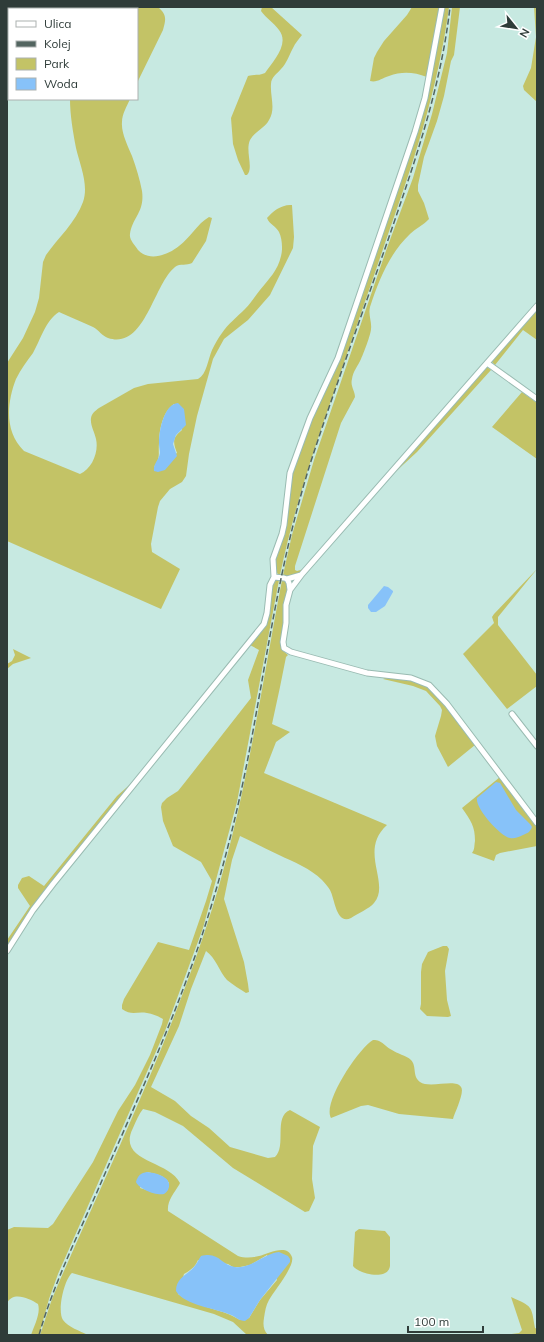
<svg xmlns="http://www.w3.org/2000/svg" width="544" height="1342" font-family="Mulish,sans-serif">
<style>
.green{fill:#c3c366;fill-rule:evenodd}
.water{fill:#87c2f9}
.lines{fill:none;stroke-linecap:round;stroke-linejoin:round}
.minor-casing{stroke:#9abbb2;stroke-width:7}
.minor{stroke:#fff;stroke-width:5}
.rail{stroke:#536560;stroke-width:1.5;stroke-dasharray:6 3;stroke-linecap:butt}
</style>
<rect width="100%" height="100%" fill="#c7e9e1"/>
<path class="green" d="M83,7h75c9,8 8,12 5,23l-26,53v-74h-54z
M262,7h9l31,28c-3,4 -7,8 -9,13 -4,7 -6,15 -12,21 -4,5 -10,8 -10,15 -1,12 5,25 -2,36 -4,8 -15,12 -19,20 -5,11 4,28 -3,35h-2l-7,-15 -5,-16 -2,-26 17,-42c6,-2 11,0 17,-3 8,-12 25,-29 14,-43 -5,-7 -13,-12 -18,-19z
M412,7h28l-13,70c-13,-5 -25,-6 -38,-1 -7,2 -12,7 -19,5l4,-23 3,-6 7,-11 23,-26z
M443,7h6c-11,83 -36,157 -64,236 -17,51 -35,101 -52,152 -21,59 -40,118 -53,180l-5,-3 -1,-7 15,-83 21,-61 34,-72 82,-246z
M452,7h8l-6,48 -3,6 -7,35 -7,25 -13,36 -6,28v6l6,12 5,16c-5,6 -13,9 -19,15 -21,20 -31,46 -40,73 -2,8 2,15 1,22 0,5 -8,26 -10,30 -3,7 -8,12 -9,20 -2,7 3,12 3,18l-14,26 -46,143v4l2,1 7,-2 -3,3 -14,5 -4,-2 9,-40 22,-75 73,-212 26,-70 19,-64 15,-61z
M534,7h3v95l-13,-12 -1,-4 8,-18 5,-31z
M70,99h60c-3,7 -8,15 -8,23 -1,11 6,24 10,34 4,11 8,24 10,35 3,21 -10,27 -12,43 -1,6 5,11 8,16 11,12 30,5 41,-4 11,-8 18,-22 30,-29l3,1 -6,23 -14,22c-5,3 -12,0 -17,4 -22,18 -30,83 -67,71 -6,-2 -9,-8 -15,-11 -11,-5 -23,-10 -34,-15 -14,9 -18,27 -26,41 -6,8 -12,16 -17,26 -9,23 -12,53 8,72l56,23c12,-5 19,-22 16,-35 -1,-6 -6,-14 -5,-21 1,-5 4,-7 8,-10l35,-20 14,-4 50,-5c9,-5 10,-20 14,-29 3,-6 6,-12 10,-17 6,-9 15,-16 23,-24 6,-6 10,-13 15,-19 9,-11 18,-20 21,-34 2,-7 1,-18 -2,-24 -3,-6 -10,-8 -12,-14 6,-7 15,-14 25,-13l2,32 -1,11 -23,47 -22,25 -24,19 -11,20 -16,57 -8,38 -3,22 -4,6 -12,7 -10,12 -2,6 -7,37 1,8 28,17 -19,40 -154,-68v-178l16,-25 12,-26 4,-14 4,-36 3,-7c12,-17 30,-33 37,-53 6,-17 -3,-37 -7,-54 -3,-16 -6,-33 -6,-49zM174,404l8,26c-10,8 -9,12 -5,23l-23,14c7,-11 4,-12 5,-24 0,-13 4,-32 15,-39z
M537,309v31l-14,-10 -28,35 -4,-4z
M487,367l4,3 -74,82 -25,23z
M522,392l15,11v56l-45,-32z
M537,569l-39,48v8l39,50v11l-30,23 -44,-55 31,-31 -2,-6 2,-3z
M275,580h4l-42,222 -34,126 -38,103 -107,243 -9,25 -10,36h-8c3,-9 10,-22 7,-31 -9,-6 -25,-13 -31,-1v-73l7,-3 34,1 5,-4 40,-62 25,-51 17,-26 15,-30 12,-31 1,-5c-5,-3 -10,-5 -16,-6 -10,-2 -15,3 -25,-4v-4l2,-6 34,-57 31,8 17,-49 6,-20 -11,-19 -28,-16 -10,-25 -2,-14 1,-4 5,-5 11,-7 8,-10 65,-83 -3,-18 11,-30 -9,-5c6,-8 15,-17 18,-27 4,-12 1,-26 7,-38z
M282,580l4,2 2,8 -6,57v3l6,5 -2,2 -6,30 -8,37 18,8 -14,10 -12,31 123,52c-29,26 4,58 -13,78 -5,6 -16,10 -23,15 -15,7 -16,-19 -21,-28 -2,-3 -5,-7 -8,-10 -11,-11 -28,-18 -43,-25 -13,-6 -26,-13 -39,-19l-8,24 -8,39 20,63 4,22 1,8 -3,1c-6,-4 -13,-8 -19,-13 -8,-9 -11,-22 -21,-29l-15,38 -12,37 -28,61 24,14 16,15 18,12 21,19 38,11 7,-1c12,-11 -2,-40 15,-47l30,17 -7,19 -1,33 3,19 -6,13 -4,1 -72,-44 -50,-42 -28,-14 -12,-3c-4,5 -7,12 -10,19 -17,34 36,32 47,55l-1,2c-5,8 -12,16 -11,26l70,45c6,2 14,2 21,0 9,-2 28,-13 33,1 3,9 -18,34 -23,43 -3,5 -4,11 -5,18 -1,6 -1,12 4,17h-21l-14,-13 -19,-8 -142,-41c-8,7 -15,38 -9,47 5,7 17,11 25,15h-48l12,-36 8,-19c54,-123 113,-245 153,-374 33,-107 48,-217 69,-326zM147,1172c9,2 17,3 22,11l-9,11 -20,-6zM267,1255l10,25 -17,20 -11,18 -9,2c-19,-12 -43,-12 -62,-26l6,-20c7,-4 11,-7 14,-14l30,4 5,3h7l10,-2z
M13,649l18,9 -18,6 -6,5v-5l5,-3 3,-6z
M385,678c11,1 22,1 33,4 19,6 45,47 57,63l-27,22 -11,-21 -2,-10 6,-20 1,-6 -2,-4 -14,-15 -13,-5 -30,-7z
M500,777l37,51v18l-37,7 -4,2 -2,6 -22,-8c3,-4 2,-7 3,-12 0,-15 -4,-20 -13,-33z
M135,780l-128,168v-8l23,-34 -12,-18v-3l4,-7 7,-2 15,10 73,-90z
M443,946h4l2,3 -4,22 2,29 4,16 -3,1 -21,-1 -7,-7 1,-5v-32l1,-8 6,-12z
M373,1040c3,0 4,0 6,1 5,2 8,7 13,9 5,4 14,5 19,10 6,6 1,16 9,22 10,7 36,-4 41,5 4,5 -6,25 -8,32l-54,-5 -31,-9 -7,1 -30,12c-9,-15 28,-70 42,-78z
M359,1229l26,2 5,6v29c-2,15 -31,8 -37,0l2,-34z
M511,1297c22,10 20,8 24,31l2,1v6h-34l16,-2 3,-3z"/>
<path class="water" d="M178,403l6,6 2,16 -10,10 -3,9 4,12 -12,14 -7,2 -4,-1c-1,-7 5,-11 6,-18 0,-3 -1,-6 -1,-10 0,-12 5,-39 19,-40z
M384,586l4,1 5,4v1l-8,14 -9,6h-5l-3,-4v-3z
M496,782l4,1 16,27 14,14 2,3c-2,5 -4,6 -9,8 -4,2 -9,4 -13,3 -10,-2 -35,-30 -33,-40z
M147,1172c9,1 27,5 21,18 -1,1 -2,3 -4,4 -8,2 -25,-5 -28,-12 2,-7 5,-9 11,-10z
M279,1252l9,4 2,3v3l-30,38 -11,18 -4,3c-6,0 -9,-4 -14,-6 -15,-7 -46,-9 -55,-24 0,-13 11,-16 18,-24 3,-3 4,-7 7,-11 18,-5 20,9 34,11 16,2 28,-13 44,-15z"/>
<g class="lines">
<g class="minor-casing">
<path id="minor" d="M487,363l50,36
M274,577l10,1 3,1 14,-4
M287,579l2,4 1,7 -4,15v18l-3,19 1,6 7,4 76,21 44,5 18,7 18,19 90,119
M290,590l12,-16 235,-268
M512,714l25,32
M7,951l26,-41 20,-26 211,-260 3,-11 3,-28 4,-8 -1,-18 9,-25 2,-9 6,-52 20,-55 28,-60 77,-226 10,-34 17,-91"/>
</g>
<use href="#minor" class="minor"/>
<path class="rail" d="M39,1335c14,-49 37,-96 58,-143 38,-88 79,-174 108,-266 17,-53 31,-108 42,-163 20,-103 33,-207 66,-308 24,-73 51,-146 76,-218 26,-76 52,-150 61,-230"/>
</g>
<rect width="544" height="1342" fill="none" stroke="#2f3c39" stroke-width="16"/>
<rect x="8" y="8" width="130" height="92" fill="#ffffff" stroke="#acb1b0"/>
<rect x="16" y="21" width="20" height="6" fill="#ffffff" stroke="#acb1b0"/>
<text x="44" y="28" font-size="12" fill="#2f3c39">Ulica</text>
<rect x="16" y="41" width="20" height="6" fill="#536560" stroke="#acb1b0"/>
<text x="44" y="48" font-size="12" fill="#2f3c39">Kolej</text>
<rect x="16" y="58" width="20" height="12" fill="#c3c366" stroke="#acb1b0"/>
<text x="44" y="68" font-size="12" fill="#2f3c39">Park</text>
<rect x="16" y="78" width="20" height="12" fill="#87c2f9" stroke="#acb1b0"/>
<text x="44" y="88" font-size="12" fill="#2f3c39">Woda</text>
<g transform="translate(516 28) rotate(120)" stroke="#ffffff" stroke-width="3" paint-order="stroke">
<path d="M0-3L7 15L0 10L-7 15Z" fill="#2f3c39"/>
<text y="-6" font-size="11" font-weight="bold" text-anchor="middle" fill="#2f3c39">N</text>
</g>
<path d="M408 1326v6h75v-6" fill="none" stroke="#2f3c39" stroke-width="2"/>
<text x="414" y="1326" font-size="12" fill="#2f3c39" stroke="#ffffff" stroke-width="3" paint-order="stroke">100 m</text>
</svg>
